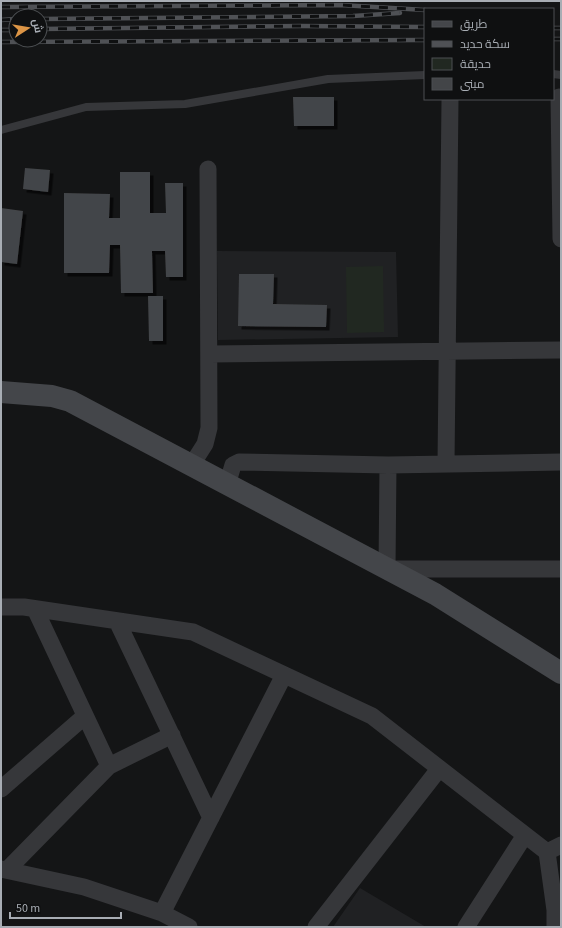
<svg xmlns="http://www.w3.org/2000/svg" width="562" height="928" font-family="'Source Sans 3',Cairo,sans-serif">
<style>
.built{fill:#202123}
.green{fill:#212821}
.building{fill:#434548;filter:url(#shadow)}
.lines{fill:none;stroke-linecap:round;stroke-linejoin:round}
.lane{stroke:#36373a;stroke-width:8}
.street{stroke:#36373a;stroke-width:17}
.secondary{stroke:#44464a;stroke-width:22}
.rail-casing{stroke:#4f5155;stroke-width:4.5}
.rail{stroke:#0f1011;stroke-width:3;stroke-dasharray:9;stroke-linecap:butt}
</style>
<defs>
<filter id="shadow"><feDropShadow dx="3.5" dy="3.5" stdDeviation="0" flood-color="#0009"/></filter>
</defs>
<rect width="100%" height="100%" fill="#141516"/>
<path class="built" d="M217,251l179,1 2,85 -180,3z
M360,888l66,39h-93z"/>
<path class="green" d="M383,266l1,66 -37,1 -1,-66z"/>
<path class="building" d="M293,97h41v29h-40z
M25,168l25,2 -2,22 -25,-3z
M120,172h30v41h16l-1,-30h18v94h-17l-1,-26h-13l1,42h-32l-1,-48h-10l-1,28h-45v-80l46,1 -1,24h11z
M1,208l22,3 -6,53 -16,-2z
M239,274h35l-1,30 54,1 -1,22 -88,-1z
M148,296h15v45h-14z"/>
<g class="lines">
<path class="lane" d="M553,74l8,1
M1,130l85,-23 99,-3 143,-25 97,-4"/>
<path class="street" d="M559,97l2,142
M210,354l351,-4
M446,464l4,-364
M388,465l-1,104h174
M191,466l14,-22 4,-16 -1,-259
M227,485l6,-20 6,-3 149,3 173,-3
M1,607h23l169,25 179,84 175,136 14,-7
M35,609l74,157
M117,621l94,197
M1,789l84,-73
M547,852l8,58v17
M1,869l83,18 78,26 27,14
M8,869l101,-103 63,-31
M162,913l122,-238
M316,927l123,-158
M466,927l59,-92"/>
<path class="secondary" d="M1,392l51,4 18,5 365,193 126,79"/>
<g class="rail-casing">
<path id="rail" d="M1,7l340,-2 84,5
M40,19l313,-3 47,-3
M1,20l15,-1
M553,28h8
M40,29l260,-3 125,1
M1,30h15
M553,39h8
M1,42l424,-2"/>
</g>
<use href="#rail" class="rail"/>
</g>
<rect width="562" height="928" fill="none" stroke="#a8adb4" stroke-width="4"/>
<rect x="424" y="8" width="130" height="92" fill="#0f1011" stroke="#4c4f52"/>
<rect x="432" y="21" width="20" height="6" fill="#44464a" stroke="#4c4f52"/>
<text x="460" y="28" font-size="12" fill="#a8adb4">طريق</text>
<rect x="432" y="41" width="20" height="6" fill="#4f5155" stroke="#4c4f52"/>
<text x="460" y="48" font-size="12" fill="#a8adb4">سكة حديد</text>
<rect x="432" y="58" width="20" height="12" fill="#212821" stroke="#4c4f52"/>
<text x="460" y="68" font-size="12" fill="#a8adb4">حديقة</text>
<rect x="432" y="78" width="20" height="12" fill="#434548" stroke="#4c4f52"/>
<text x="460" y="88" font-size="12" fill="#a8adb4">مبنى</text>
<g transform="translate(28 28) rotate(78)"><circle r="19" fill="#0f1011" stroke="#4c4f52"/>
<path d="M0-3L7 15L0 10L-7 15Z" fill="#dc9546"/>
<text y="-6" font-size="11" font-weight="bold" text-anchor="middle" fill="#a8adb4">ش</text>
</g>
<path d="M10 912v6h111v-6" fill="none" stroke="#a8adb4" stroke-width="2"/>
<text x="16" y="912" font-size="12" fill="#a8adb4" stroke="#0f1011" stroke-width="3" paint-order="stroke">50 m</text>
</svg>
